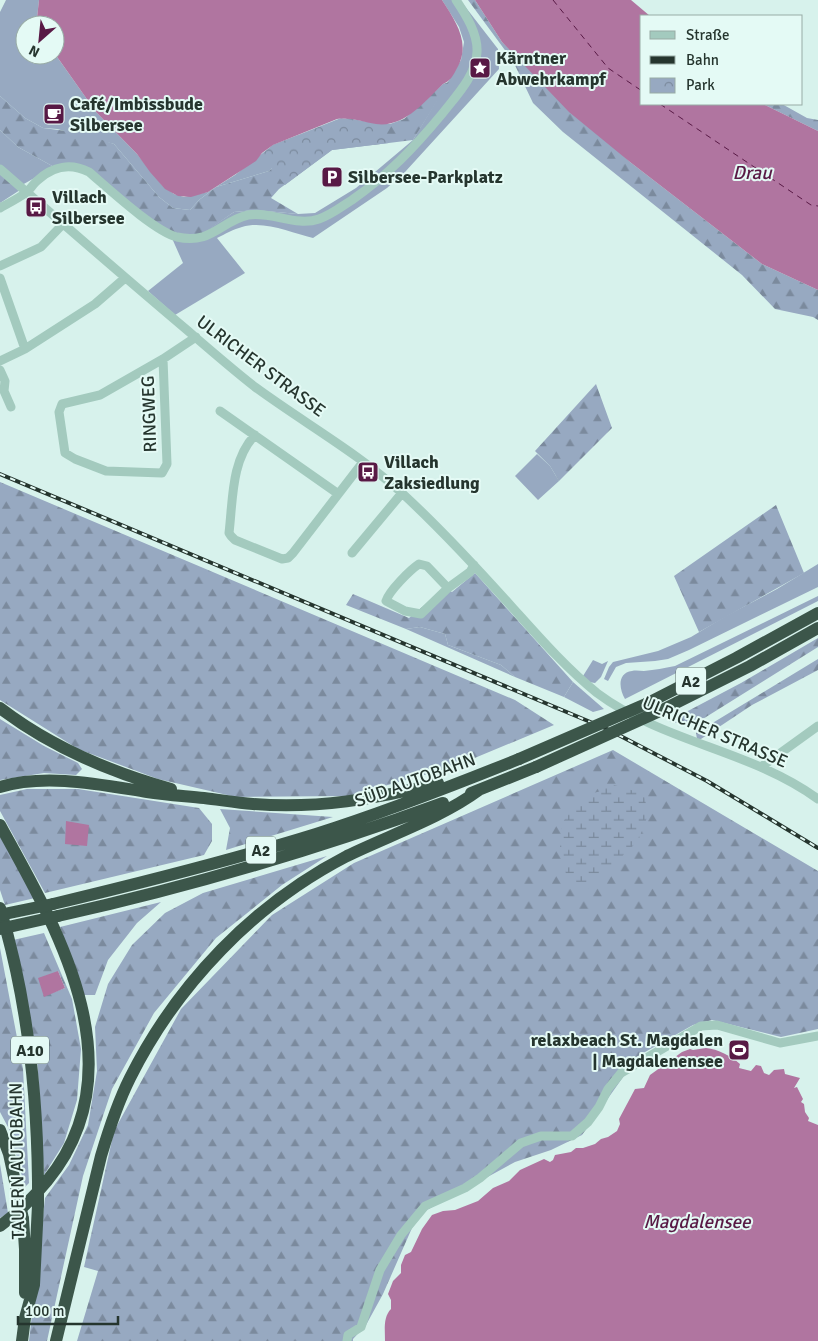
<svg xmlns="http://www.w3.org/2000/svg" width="818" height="1341" font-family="Signika,sans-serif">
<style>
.grass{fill:#97a9c1}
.forest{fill:url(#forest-firs);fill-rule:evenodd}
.wetland{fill:url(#wetland-marsh)}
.park{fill:url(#park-crowns)}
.water{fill:#b075a0}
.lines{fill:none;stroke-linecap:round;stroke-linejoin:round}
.ferry{stroke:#581945;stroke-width:1;stroke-dasharray:6 5;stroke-linecap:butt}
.minor{stroke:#a3cabe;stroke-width:9}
.highway{stroke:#3c564a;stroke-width:12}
.rail-casing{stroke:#25352e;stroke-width:4}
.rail{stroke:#e4faf5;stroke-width:2;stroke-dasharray:5.5;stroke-linecap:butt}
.highway-bridge{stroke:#3c564a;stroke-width:12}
.labels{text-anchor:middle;stroke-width:4;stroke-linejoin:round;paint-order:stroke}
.shield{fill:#e4faf5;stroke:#5e706a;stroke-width:1}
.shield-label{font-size:16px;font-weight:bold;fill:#25352e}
.poi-label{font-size:18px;font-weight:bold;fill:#25352e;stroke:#e4faf5;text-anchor:start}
.street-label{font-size:18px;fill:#25352e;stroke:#e4faf5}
.water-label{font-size:19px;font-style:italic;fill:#581945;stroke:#e4faf5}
</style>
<defs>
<pattern id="forest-firs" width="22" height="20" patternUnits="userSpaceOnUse" patternTransform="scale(1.25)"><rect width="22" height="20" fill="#97a9c1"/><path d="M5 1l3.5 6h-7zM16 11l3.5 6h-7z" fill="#7b8a9d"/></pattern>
<pattern id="wetland-marsh" width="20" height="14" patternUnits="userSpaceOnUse" patternTransform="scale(1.25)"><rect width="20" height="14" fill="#97a9c1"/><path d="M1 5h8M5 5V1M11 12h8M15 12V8" fill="none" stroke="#7b8a9d"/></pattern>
<pattern id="park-crowns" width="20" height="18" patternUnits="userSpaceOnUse" patternTransform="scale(1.25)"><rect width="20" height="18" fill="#97a9c1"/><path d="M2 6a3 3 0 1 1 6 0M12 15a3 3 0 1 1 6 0" fill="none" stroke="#7b8a9d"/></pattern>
</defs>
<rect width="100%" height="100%" fill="#d7f2ec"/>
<path class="grass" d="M6,0h33l-2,18 2,7h-14v30l30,-1 41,58 41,42 25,31 12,9 10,3 24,-5 27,-17 38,-30 26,-10 -6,13 -24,23 -53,16 -17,13 -9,10 -17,-2 -14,-11 -45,-53 -57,-15 -14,-1 -18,-10 -25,-22v-84z
M442,0h18l38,49 1,20 -94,103 -18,16 -74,50c-21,-5 -49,-18 -71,-11 -8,2 -17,7 -25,11l28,35 -70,42 -27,-24 35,-28 -12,-27 24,2 39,-26 21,-2 43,4 17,-1 41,-25 57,-48 48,-80 3,-18 -5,-15z
M0,130l18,17 36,20 -32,18 -22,-20z
M537,454l13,12 9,15 -21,19 -23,-24z
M818,564v23l-129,63 -21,9 -13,2 -29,2 -10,4 -8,14 -4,-2 5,-12 4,-5 45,-11 33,-14 35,-21 51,-27z
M818,596v5l-193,98c-6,-10 -8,-26 7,-28 4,-1 8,0 12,0 11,-1 20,-3 31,-5z
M420,627l25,7 3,11 53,20 14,12 -109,-48z
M593,660l9,4 6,-3 -7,16 -6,6 -6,-1 -6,-6z
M573,682l31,27 -11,3 -29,-15z"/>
<path class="forest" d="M468,0h7l27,42 128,120 132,102 56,26v30l-5,-3 -38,-8 -33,-34 -179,-143 -30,-29 -20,-42z
M449,82l-36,58 -81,10 -53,39 -8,9 27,16 -43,-4 -21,2 -39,27 -24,-3 -82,-67 -35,-2 -36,-20 -18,-17v-34l25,22 18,10 39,5 32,11 45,53 14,11 17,2 9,-10 17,-13 53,-16 24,-23 54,-30 32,6h11l14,-5 39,-35z
M763,104h19l25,14 11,2v11z
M0,173l20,17 -20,13z
M596,384l16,44 -53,53 -9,-15 -15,-15z
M0,482l515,218 39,25 -101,42 -105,29 -112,1 -78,-18 -80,-30 -78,-49z
M776,505l28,68 -105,59 -25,-56z
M475,573l98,109 -9,15 -49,-20 -14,-12 -53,-20 -3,-11 -25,-7 -14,2 -60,-24 7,-11 56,24 36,-30 7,4z
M818,638v9l-120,75 -13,3 -16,-4 72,-38z
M818,659v11l-66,35 -51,34h-4l-1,-6z
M0,719l44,27 34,17 4,6 -6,6 -32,-2 -44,7z
M613,750l205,121v158l-37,8 -69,-17 -19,5 -55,31 -56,79 -31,15 -36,12 -90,49 -13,17 -29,66 -17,31 -13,14v2h-276l21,-70 -14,-4 30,-136 67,-122 91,-94 82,-52z
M27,789h51l121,19 13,16v17l-8,14 -159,38 -45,-82v-16z
M220,809l113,8 -107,33 4,-22z
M0,833l35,65 -30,7 -5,-15z
M327,856l-45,29 -66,53 -62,75 -42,76 -29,87 -36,165h-18l16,-143 24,-33 19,-40 9,-54 -2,-44 13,-43 24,-39 33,-32 38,-20z
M161,902l-24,21 -29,37 -13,35h-11l-24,-68z
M44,933l28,66 9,50 -4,51 -13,43 -20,32 -7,-119 -24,-116zM58,971l7,17 -16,6z
M0,948l23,121 6,114 -4,4 -16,-58 -9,-17z
M0,1164l8,49 -8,5z"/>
<path class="wetland" d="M611,784l33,10 4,21 -10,26 -54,52 -16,-10 -8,-36 2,-24 20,-27 19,-5z"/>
<path class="park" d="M341,118l39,6 9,19 -57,7 -47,35 -24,-30 12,-10z"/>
<path class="water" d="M39,0h403c14,22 30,44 14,70 -3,6 -6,11 -13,14 -19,18 -39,44 -67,40 -13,-2 -26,-7 -39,-5l-64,26 -11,8 -6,8 -48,31 -17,5 -13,-1 -13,-7 -15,-17 -13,-18 -41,-42 -36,-51 -5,-7v-29h-16l-2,-7z
M475,0h156l19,16h-8v88h121l55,27v159l-56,-26 -132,-102 -61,-50 -67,-70z
M66,821l23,4 -2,21 -22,-2z
M58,971l7,17 -21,9 -6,-19z
M706,1048c12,1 25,8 34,16l-1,4 12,3 5,-6 5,1 3,7 5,2 5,-5 10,-1 1,5 15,4 -6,10 3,-1 6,12 -2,3 3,2 1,8 4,6 -1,3 10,4v216h-433c0,-11 -2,-24 6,-32v-9l-3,-6 5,-13 8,-8v-8l4,-10 6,-3 11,-23 10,-14 11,-4 12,-1 23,-9 15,-13 16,-7 11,-11 24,-11 6,3 3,-2 2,-5 16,-3 5,-4h7l12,-4 6,-5 7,-2 9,-6 3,-7 -1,-5 16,-30 9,-1 6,-13 32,-23 8,-3 3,1z"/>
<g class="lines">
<path class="ferry" d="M553,0l55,68 34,23
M660,104l151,101 7,1"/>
<path class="minor" d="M0,169c62,54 124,108 187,161 22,19 45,39 68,57 49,36 103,66 148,107 39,36 74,74 109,113 27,30 54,61 85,86 67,50 154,57 221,106
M0,208c9,-5 19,-10 27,-16 4,-4 7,-9 11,-12 15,-14 33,-17 51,-8 20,17 65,59 88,65 34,8 44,-16 71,-22 24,-4 48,12 71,4 12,-4 22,-12 33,-19 37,-26 61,-51 90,-86 14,-18 34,-38 35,-62 1,-18 -11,-37 -21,-52
M0,266l41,-19 22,-23
M0,278l25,71 70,-45 30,-26
M163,359l4,105 -5,9 -56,-2 -31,-12 -10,-6 -6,-41 3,-8 38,-9 63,-36 33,-22
M0,361l25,-12
M0,370l5,11 -1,10 7,16
M220,411l117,82
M255,435c-24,25 -22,65 -26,98l2,3 4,4 47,19 6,-1 5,-5 70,-91
M352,553l50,-60
M448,588l-27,26 -16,-3 -19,-10c3,-10 24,-31 33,-37l8,2 21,22 22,-16 4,-7
M761,767l57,-41
M347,1341l1,-6 13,-8 19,-57 21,-35 24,-29 40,-18 15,-10 41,-35 20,-7h31l16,-14 11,-15 9,-18 13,-16 80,-47 16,-1 63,18 38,-7"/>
<path class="highway" d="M646,704l90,-46 82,-45
M0,708c51,39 110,64 171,81
M662,710l88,-44 68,-38
M0,787c46,-14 102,-2 147,5 19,3 38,4 57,6 17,2 33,5 49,6 64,5 124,-5 185,-21
M471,793l65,-26
M0,825c59,106 139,244 47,356 -14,17 -29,32 -47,45
M53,904c88,-21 176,-43 263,-70 69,-22 136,-48 203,-75
M0,908c27,89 37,180 38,273
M58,916c131,-29 259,-67 385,-113
M0,1130l9,24 10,46
M23,1219l2,30v44
M22,1341l3,-23 9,-33 4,-80
M56,1341l45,-185c8,-27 17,-54 29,-78 47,-94 124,-174 217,-222 43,-21 94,-38 132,-66"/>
<g class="rail-casing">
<path id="rail" d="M0,474l607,255 100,52 111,67"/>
</g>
<use href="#rail" class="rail"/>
<path class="highway-bridge" d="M519,759l127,-55
M536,767l126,-57
M0,915l53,-11
M0,929l58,-13
M19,1200l4,19
M38,1205v-24"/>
</g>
<defs>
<g id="sight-square" transform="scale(1.125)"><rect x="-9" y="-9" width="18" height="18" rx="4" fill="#581945" stroke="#e4faf5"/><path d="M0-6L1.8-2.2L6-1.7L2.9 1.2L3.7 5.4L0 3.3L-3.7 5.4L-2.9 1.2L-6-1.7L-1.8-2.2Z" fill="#fff"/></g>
<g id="cafe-square" transform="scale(1.125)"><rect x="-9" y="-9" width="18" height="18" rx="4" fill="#581945" stroke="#e4faf5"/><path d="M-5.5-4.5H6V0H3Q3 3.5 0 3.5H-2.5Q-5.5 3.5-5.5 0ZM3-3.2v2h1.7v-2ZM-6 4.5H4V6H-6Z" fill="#fff"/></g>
<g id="parking-square" transform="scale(1.125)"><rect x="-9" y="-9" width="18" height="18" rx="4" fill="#581945" stroke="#e4faf5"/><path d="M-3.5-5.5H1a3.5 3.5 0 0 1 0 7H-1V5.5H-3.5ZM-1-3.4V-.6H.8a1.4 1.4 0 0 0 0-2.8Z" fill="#fff"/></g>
<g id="bus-square" transform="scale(1.125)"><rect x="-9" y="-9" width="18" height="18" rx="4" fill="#581945" stroke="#e4faf5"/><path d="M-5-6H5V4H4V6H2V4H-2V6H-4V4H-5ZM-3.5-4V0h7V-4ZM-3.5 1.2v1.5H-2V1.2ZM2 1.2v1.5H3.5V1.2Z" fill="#fff"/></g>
<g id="stadium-square" transform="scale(1.125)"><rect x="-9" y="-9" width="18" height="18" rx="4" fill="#581945" stroke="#e4faf5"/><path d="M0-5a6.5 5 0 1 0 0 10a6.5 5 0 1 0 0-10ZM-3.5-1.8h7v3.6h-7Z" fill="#fff"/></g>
</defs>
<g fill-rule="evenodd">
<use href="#sight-square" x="480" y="68"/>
<use href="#cafe-square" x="54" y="114"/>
<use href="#parking-square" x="332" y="177"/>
<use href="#bus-square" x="36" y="207"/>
<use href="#bus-square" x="368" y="472"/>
<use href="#stadium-square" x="739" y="1050"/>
</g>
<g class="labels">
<g class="shield">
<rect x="676" y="667.5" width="30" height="27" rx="4"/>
<rect x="246" y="836.5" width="30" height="27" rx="4"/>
<rect x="11" y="1036.5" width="38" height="27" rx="4"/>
</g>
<g class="shield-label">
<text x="691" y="687">A2</text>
<text x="261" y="856">A2</text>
<text x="30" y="1056">A10</text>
</g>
<g class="poi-label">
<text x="496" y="64">Kärntner<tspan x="496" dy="21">Abwehrkampf</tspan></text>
<text x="70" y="110">Café/Imbissbude<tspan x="70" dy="21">Silbersee</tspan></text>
<text x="348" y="183">Silbersee-Parkplatz</text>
<text x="52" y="203">Villach<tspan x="52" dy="21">Silbersee</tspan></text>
<text x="384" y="468">Villach<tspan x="384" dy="21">Zaksiedlung</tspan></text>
<text x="723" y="1046" text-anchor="end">relaxbeach St. Magdalen<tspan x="723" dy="21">| Magdalenensee</tspan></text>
</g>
<g class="street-label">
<text transform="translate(261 366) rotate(37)" y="6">ULRICHER STRASSE</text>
<text transform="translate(149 414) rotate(-92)" y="6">RINGWEG</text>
<text transform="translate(715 732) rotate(23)" y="6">ULRICHER STRASSE</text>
<text transform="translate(415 780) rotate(-20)" y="6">SÜD AUTOBAHN</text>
<text transform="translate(17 1161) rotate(-91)" y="6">TAUERN AUTOBAHN</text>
</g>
<g class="water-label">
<text x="752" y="179">Drau</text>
<text x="697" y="1228">Magdalensee</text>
</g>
</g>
<rect x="640" y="15" width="162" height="90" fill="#e4faf5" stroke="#98aba5"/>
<rect x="650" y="31" width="25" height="8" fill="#a3cabe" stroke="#98aba5"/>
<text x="686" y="40" font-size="15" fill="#25352e">Straße</text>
<rect x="650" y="56" width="25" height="8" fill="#25352e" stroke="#98aba5"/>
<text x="686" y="65" font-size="15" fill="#25352e">Bahn</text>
<rect x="650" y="78" width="25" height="15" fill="url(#park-crowns)" stroke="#98aba5"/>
<text x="686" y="90" font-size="15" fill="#25352e">Park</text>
<g transform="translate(40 40) rotate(207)"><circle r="24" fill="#e4faf5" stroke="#98aba5"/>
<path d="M0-4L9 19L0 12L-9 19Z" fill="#581945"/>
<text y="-8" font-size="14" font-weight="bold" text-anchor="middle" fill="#25352e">N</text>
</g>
<path d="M18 1316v8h100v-8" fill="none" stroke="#25352e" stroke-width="2.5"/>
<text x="25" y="1316" font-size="15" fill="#25352e" stroke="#e4faf5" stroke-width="4" paint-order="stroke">100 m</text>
</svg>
